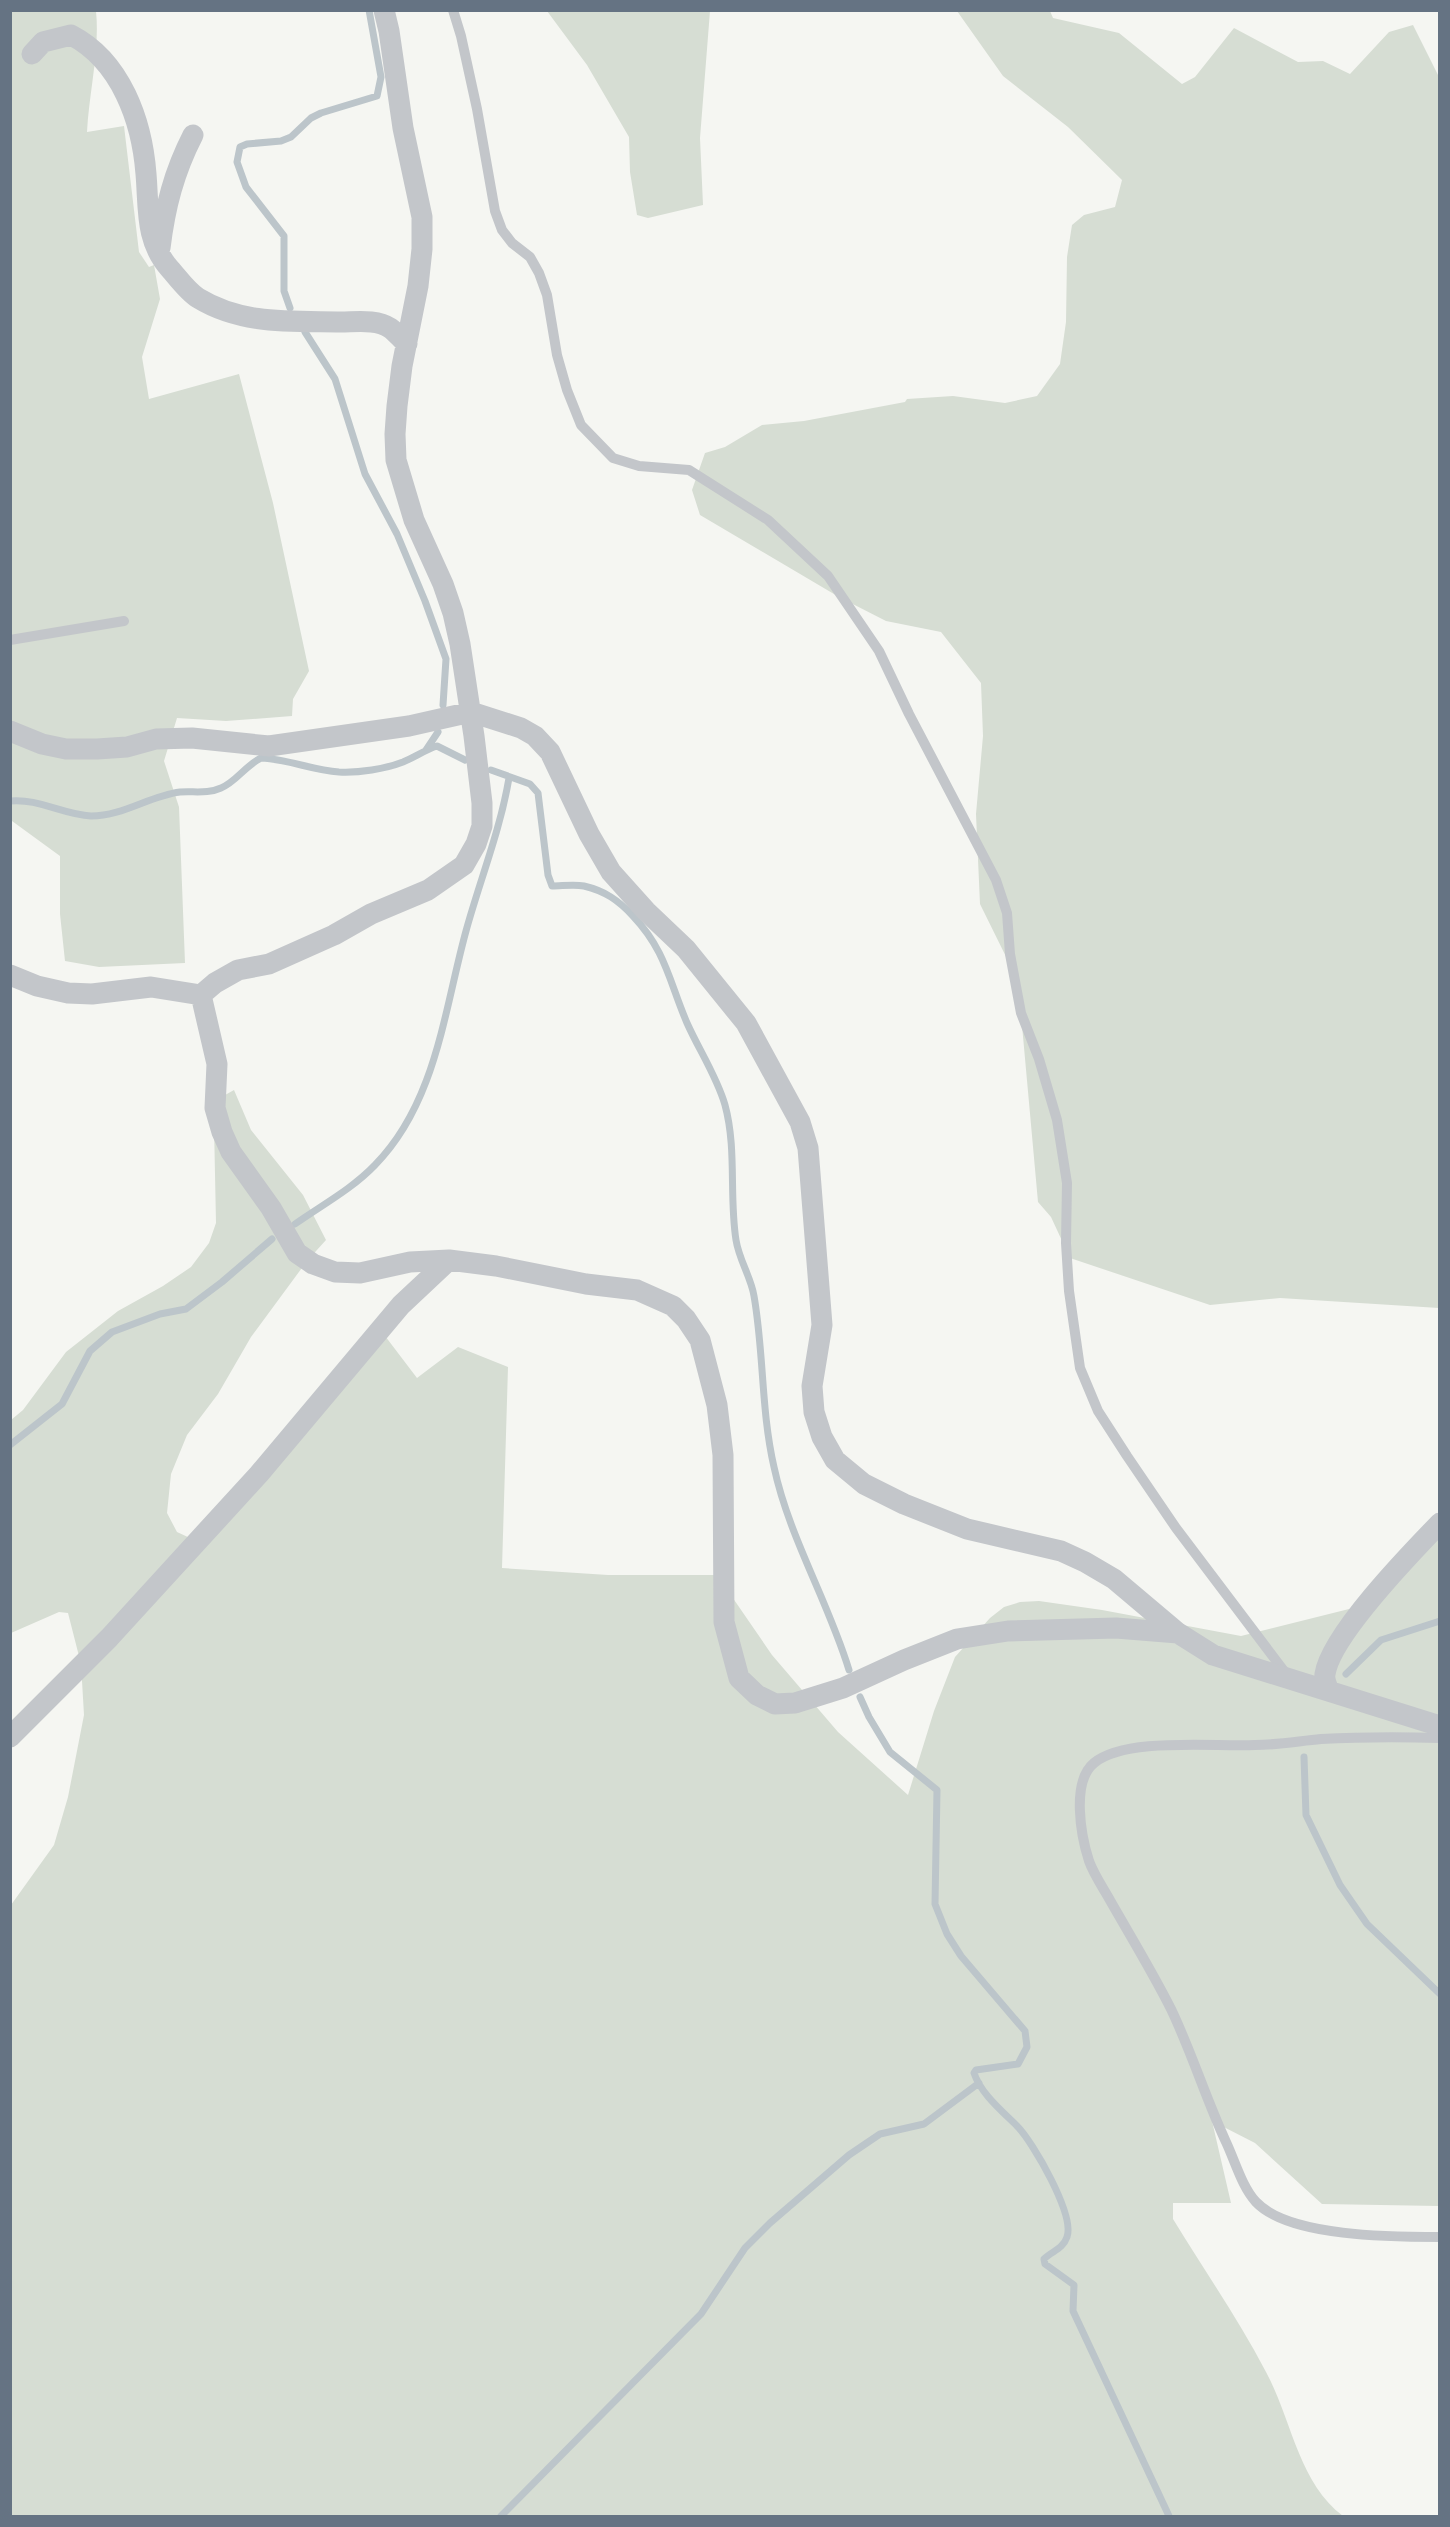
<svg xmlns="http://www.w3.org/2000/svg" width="1450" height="2527" font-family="Mulish,sans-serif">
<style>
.green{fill:#d6ddd3}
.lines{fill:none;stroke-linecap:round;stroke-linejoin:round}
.stream{stroke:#bcc5ca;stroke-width:7}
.service{stroke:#c3c6ca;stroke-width:10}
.minor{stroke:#c3c6ca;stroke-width:21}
</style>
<rect width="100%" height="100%" fill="#f5f6f2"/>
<path class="green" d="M11,11h85c4,39 -7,81 -9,121l37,-6 15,126 10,15 5,-2 6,34 -18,58 7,42 90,-25 34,129 36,168 -16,28 -1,17 -66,5 -49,-3 -13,43 15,46 6,156 -86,4 -34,-6 -5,-47v-58l-48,-35 -1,2z
M547,11h163l-10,127 3,67 -55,13 -11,-3 -7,-43 -1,-35 -42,-72z
M957,11h93l3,7 66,15 63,51 13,-7 39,-49 64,34 25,-1 27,13 39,-42 24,-7 27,54 -1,1229 -159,-10 -70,7 -140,-47 -19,-41 -13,-15 -20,-221 -38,-77 -4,-90 7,-78 -2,-53 -40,-51 -55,-11 -47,-24 -139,-82 -8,-25 13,-37 20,-6 37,-22 42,-4 101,-19 2,-3 46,-3 52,7 32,-7 23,-32 6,-42 1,-65 5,-32 12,-10 31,-8 7,-27 -54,-53 -65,-51z
M234,1090l17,40 52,65 23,45 -19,21 -56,76 -33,57 -31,41 -16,39 -4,39 10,19 26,12 176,-216 38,50 41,-31 50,20 -6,201 106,7h109l55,80 66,77 70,63 26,-84 21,-54 35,-39 14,-11 16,-5 19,-1 63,9 139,26 112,-28 86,-81v679l-117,-2 -67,-61 -43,-22 19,82h-58v16c31,51 66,101 93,153 26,48 32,110 77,144h-1332v-611l43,-60 14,-48 16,-82 -3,-51 -13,-51 -9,-1 -48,21v-213l12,-10 43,-58 52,-41 45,-25 28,-19 18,-24 7,-20 -2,-98 4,-26z"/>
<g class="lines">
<path class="stream" d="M290,308l-6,-17v-55l-38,-49 -9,-25 3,-15 7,-3 34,-3 10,-4 20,-19 10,-5 56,-17 4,-19 -12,-67
M305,332l30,47 30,95 32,60 28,67 21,58 -3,46
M426,750l12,-18
M491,770l39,14 8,9 10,82 4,11c10,0 22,-2 32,0 21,5 34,14 49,30 33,35 36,65 54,107 12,27 30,54 38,82 12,44 4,91 11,135 3,20 15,37 18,56 10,57 7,115 20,171 15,70 54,134 75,203
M10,801c28,-3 54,14 81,15 32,0 58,-20 89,-24 14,-1 28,2 41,-4 15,-6 25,-23 40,-30 26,1 51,12 78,14 20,1 46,-3 64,-10 12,-5 22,-12 34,-16l28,14
M295,1224c27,-19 57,-35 80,-59 61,-62 69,-154 91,-234 14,-51 34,-100 43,-153
M10,1445l52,-41 28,-53 22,-19 48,-18 26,-5 36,-27 50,-43
M1346,1674l35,-34 59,-19
M860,1697l9,20 21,35 47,38 -2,114 12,30 14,22 64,75 2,16 -9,17 -42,6 -2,3c7,21 28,38 43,53 16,16 58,89 50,111 -4,12 -15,14 -23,22l1,5 29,21 -1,26 96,205
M1304,1757l2,58 34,70 27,39 73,70
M501,2516l200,-202 44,-66 25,-25 79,-68 31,-21 44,-10 55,-41"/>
<path class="service" d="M453,10l8,26 16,73 18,102 7,19 10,13 18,14 9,16 8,22 10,60 10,35 14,35 32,33 26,8 50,4 79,50 60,56 51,75 30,63 87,166 11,33 3,41 11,59 18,46 18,61 10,63 -1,60 3,48 11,77 18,43 29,45 49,72 111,147
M10,640l114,-19
M1440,1738c-40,-1 -79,-1 -119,1 -22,2 -44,6 -66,6 -42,2 -129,-8 -161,18 -23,19 -13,73 -5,98 5,14 15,28 22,41 20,35 42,71 60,107 21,44 35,90 55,133 9,19 16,45 30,60 33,35 137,35 184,35"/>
<path class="minor" d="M32,54l11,-12 28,-7c50,26 71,86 75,139 3,35 -1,67 24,95 8,9 18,23 28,29 44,27 94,23 143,24 15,0 36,-3 49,6 6,4 11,11 17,16
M160,248c5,-41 14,-76 33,-113
M10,731l32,13 24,5h31l30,-2 29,-8 36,-1 77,8 140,-20 62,-14 50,16 14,8 15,16 39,82 22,38 35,39 40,38 60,74 54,99 8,26 14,177 -10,61 2,26 8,25 13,23 29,24 40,20 63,25 94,22 24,11 29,17 64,54 35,22 227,71
M10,975l27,11 31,7 24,1 59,-7 50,8
M201,995l16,69 -2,44 7,24 9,20 40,56 26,45 16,11 22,8 25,1 50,-11 39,-2 47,6 90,18 51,6 36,16 13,13 14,21 17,65 6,50 1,167 15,56 18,17 18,9 20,-1 48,-15 61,-28 53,-21 51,-8 108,-3 62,5
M201,995l14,-12 23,-13 31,-6 65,-29 37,-21 57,-24 36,-25 12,-21 6,-18v-23l-8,-67 -14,-92 -7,-31 -10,-29 -29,-64 -18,-60 -1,-26 2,-28 5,-40 16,-80 4,-37v-32l-19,-89 -14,-97 -5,-21
M1329,1691c-2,-5 -5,-12 -4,-17 6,-39 86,-121 115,-151
M10,1737l99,-99 150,-164 142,-169 48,-45"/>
</g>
<rect width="1450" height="2527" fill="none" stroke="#657383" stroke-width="24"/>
</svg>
